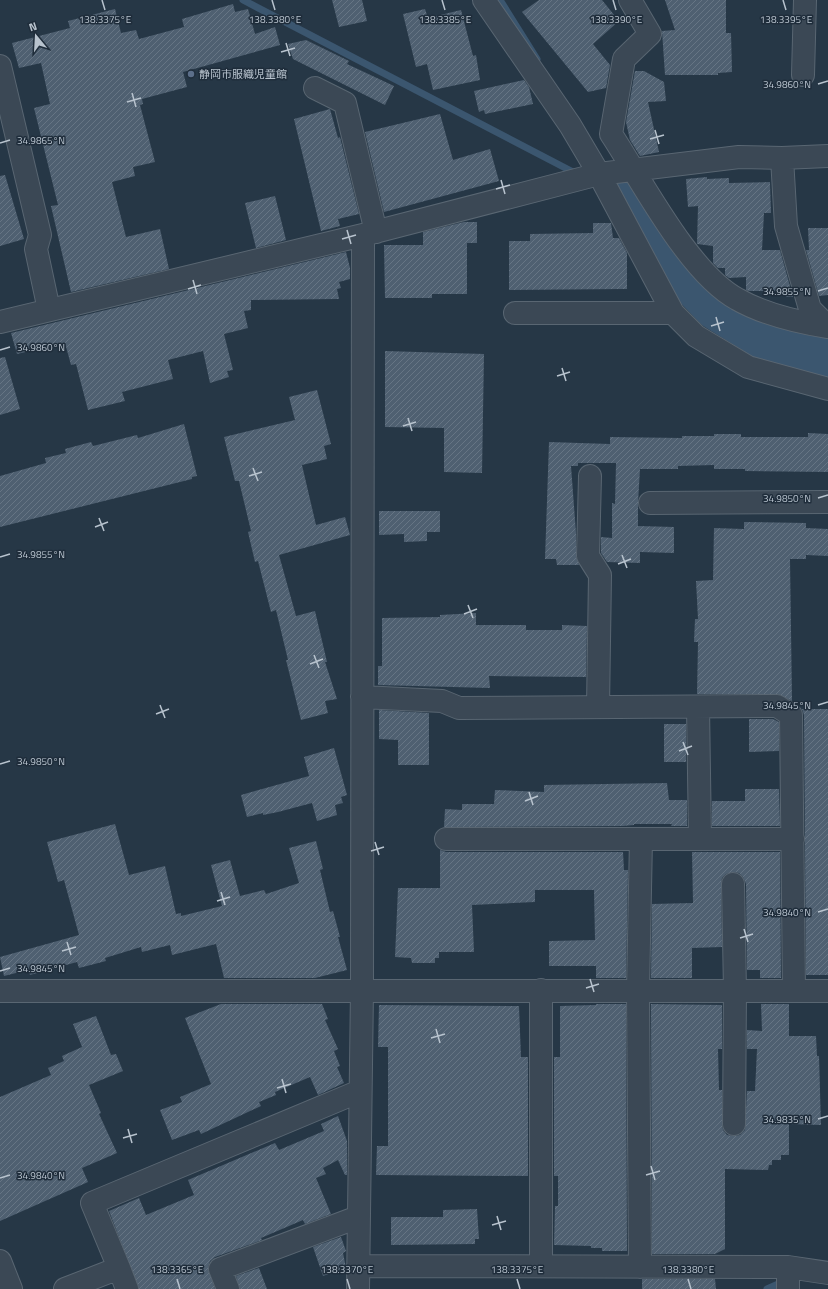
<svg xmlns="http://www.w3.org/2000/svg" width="828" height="1289" font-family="'Titillium Web','Noto Sans JP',sans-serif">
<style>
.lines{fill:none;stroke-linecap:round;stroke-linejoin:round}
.stream{stroke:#3b566f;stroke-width:7}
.river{stroke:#3b566f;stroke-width:43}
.building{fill:url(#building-hatch)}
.street-casing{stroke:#596672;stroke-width:24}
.street{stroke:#3b4855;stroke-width:22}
.ticks{fill:none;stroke:#b8c3ce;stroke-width:1.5}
.service-dot{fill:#5c6f8a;stroke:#1f2d3b;stroke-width:1.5}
.labels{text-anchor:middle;stroke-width:3;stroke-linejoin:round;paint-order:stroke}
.poi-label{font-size:11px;fill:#b8c3ce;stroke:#1f2d3b;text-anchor:start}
.ticks-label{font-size:10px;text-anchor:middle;fill:#b8c3ce;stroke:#1f2d3b;stroke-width:3;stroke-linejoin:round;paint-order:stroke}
</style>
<defs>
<pattern id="building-hatch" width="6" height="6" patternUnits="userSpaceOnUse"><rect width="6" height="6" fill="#4f6071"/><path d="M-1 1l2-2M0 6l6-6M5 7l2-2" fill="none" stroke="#667584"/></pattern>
</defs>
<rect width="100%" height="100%" fill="#263746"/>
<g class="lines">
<path class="stream" d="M243,0l332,173
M500,0l37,59
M612,175l16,24
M767,1289l18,-8"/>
<path class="river" d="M628,199l42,62 45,47 66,41 47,12"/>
</g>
<path class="building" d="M332,0h30l5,21 -28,6z
M539,0h63l17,21 -26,23 17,21 -4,23 -18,4 -66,-80z
M665,0h61v33h5l1,39 -14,1v2h-53l-3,-44 13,-1z
M233,4l2,8 13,-3 7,25 20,-7 5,18 -97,27 4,15 -45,12 1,5 -3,1 15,57 -22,5 2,9 -23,6 14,55 34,-8 9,40 -98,23 -20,-86 7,-1 -24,-97 16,-4 -9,-41 -22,5 -7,-25 58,-15 -2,-7 47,-12 6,24 15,-3 3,9 45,-12 -2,-8z
M425,9l3,9 33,-8 12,46 3,-1 4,25 -47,10 -6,-26 -11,3 -13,-53z
M306,40l43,21 -2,3 47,22 -9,19 -92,-46 -5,-15z
M635,71h9l20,11 2,19 -18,1 11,50 -19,4 -10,-16 -4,-18z
M524,80l5,7 4,17 -48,10 -1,-4 -5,2 -5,-21z
M330,109l8,29 2,-1 19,77 -21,5 2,7 -19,5 -27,-112z
M440,114l13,46 37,-11 9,32 -115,31 -19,-80z
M5,175l19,64 -24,7v-70z
M707,177v2l22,-1v5l41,-1 1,31h-7l-2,37h18l13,47h-7v-6h-37l-3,-1v-13l-17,1 -4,-3v-7h-7l-5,-5v-17l-16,-2 1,-38 -10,1 -2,-28z
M275,196l11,44 -30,8 -11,-45z
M464,222h13v21h-10v51h-35v4h-47l-1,-53h39v-13z
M593,223h18l2,15h6l8,15v36l-118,1v-49h21v-7l63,-1z
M808,228h20v67l-9,1 -13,-46h3z
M346,252l4,16v11l-11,3 2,6 -4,1 2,10 -88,1v10l-7,1 4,17 -24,6 9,36 -6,1 2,6 -19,6 -7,-32 -35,9 5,19 -51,13 3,9 -37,9 -12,-46 -5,1 -6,-22 -48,11 -6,-21z
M385,351l99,3 -2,119 -38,-1v-44l-59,-1z
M5,357l15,52 -20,6v-57z
M317,390l14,54 -7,2 3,13 -25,6 14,60 29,-8 5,18 -71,20 17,61 19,-5 12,51h-2l12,37 -12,2 3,12 -27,7 -15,-60h2l-12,-50 -5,2 -13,-51 -3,1 -7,-30 3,-1 -12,-50h-4l-11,-44 71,-17 -6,-23z
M184,424l13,52 -5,1v2l-192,48v-51l46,-13 -1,-5 21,-5 -1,-4 26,-7 2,4 44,-11 1,3z
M808,433l20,1v38l-83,-1v-2h-31v-4l-36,1v3h-38l-2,34v23l36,1v26l-34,-1v11l-33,-1 -6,-9v-16l11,1v-35l3,1 1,-41h-38v3h-7l5,67v23l3,9h-22l-1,-6h-11l4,-117 61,2v-7l72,1v-2h32v-2h27v3h67z
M379,511h61v21h-13v9l-23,1v-8l-25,1z
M744,522l62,1v5l22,1v27l-22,-1v4h-16l2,142 -15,-7h-80l1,-52h-4l1,-23h3l-2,-38 17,-1 1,-52 30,1z
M476,613v12h50v5h36v-5l25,1 -1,51 -97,-1 1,12 -112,-3v-19h4v-48l58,-1v-2z
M802,709h26v266h-22l-2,-260z
M379,710l50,3v52h-31v-25l-19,-1z
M749,719h24l6,3v29l-30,1z
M664,724h22v38h-22z
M334,748l13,47 -6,2 2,6 -8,2 2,10 -20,6 -5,-18 -34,9 -15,3v-2l-16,4 -6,-22 68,-19 -5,-19z
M667,783l2,17h18v26h-16l1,-2h-38v1l-11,1 -179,1 1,-18 17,1v-6h32l1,-14 49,2v-7z
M745,789h34l1,37h-68v-25h33z
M115,824l14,51 36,-9 11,48 5,-1v3l41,-10 -11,-41 19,-5 10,36 24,-6 2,4 33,-11 -10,-35 27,-7 7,28 -3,1 10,42 3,-1 7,26h-2l9,33 -32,8h-91l-8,-34 -44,11 -2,-10 -28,7 -1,-5 -36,11 1,3 -27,7 -2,-6 -47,13 -2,-5 -24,6 -4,-19 79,-22 -15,-55 -6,2 -11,-40z
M440,850l6,2h177l1,18h4l-2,108h-30v-12h-47v-25l46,-1 -1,-50h-59v12l-63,3 2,47h-35v6h-4v5h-23l-1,-5 -16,-1 3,-69h42z
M692,852h88l1,126h-21v-8h-13l-1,-86 -3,-7 -4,-4 -6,-1 -7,2 -4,4 -1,6 1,63 -30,1v30h-41l1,-74 41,-1z
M221,1004h101l6,15 -3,1 13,29 -4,2 6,15 -3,1 7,16 -26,12 -8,-18 -35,15 1,3 -17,7 2,4 -60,28 -2,-4 -27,10 -12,-30 22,-8 -2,-5 31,-13 -26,-66z
M596,1004h30l1,247h-25v-3h-11v-2l-37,-1 1,-39h3v-30h-4v-119h6v-51l36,-1z
M651,1004l71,1v44h-4l1,41h3v34l1,6 4,5 7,1 6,-1 5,-5 2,-39h8l2,-42h-10v-19l15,1 -1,-27h28v32h27l1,20h2l2,69 -32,-1v31h-8v5h-9v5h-3l-1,5 -43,-1v80l-10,5h-63z
M379,1005l140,1 2,51h7v119l-152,-1 1,-29h11v-99h-10z
M96,1016l15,39 5,-1 7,17 -34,14 12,28 -2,1 18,39 -35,15 6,14 -88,39v-124l51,-22 -3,-7 16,-7 -2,-5 20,-9 -9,-23z
M338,1116l9,25v34h-2l-7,-15 -15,8 3,6 -10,4 15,36 -26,10 -2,-4 -42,18 1,2 -47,17 -5,4 -2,7 7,21h-76l-30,-78 30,-13 7,17 48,-20 -6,-15 87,-37 4,7 45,-19 -3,-7z
M477,1209l2,30h-4v5l-84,1v-28h52v-7z
M341,1237l5,14 -3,2 3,15 -23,8 -10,-29z
M259,1268l8,21h-27l-4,-13z
M642,1279h73l1,10h-74z"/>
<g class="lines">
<g class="street-casing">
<path id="street" d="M484,0l86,125 29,49 74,139 23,23 52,31 80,22
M630,0l20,34 -26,25 -13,75c31,47 78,139 126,165 26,15 60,23 90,28
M0,66l40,169 -4,14 13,61
M803,75l2,-75
M315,88l30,15 31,129
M782,158l4,68 24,83 18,18
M515,313h158
M0,322l363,-87 236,-61 140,-17 43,1 46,-2
M590,476l-2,80 12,19 -2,132
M650,503l178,-1
M362,697l80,4 17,7 318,-2 14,9 3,276
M698,707l2,132
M446,839h347
M733,884l2,107 -1,133
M0,991h828
M0,1261l11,28
M358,1266l430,1 40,6
M541,1266v-276
M640,1267l-2,-277 3,-151
M788,1267v22
M119,1268l8,21
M65,1289l54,-21 -27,-65 268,-112
M228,1289l-8,-20 138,-52
M358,1289l4,-299 1,-755"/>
</g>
<use href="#street" class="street"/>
</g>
<path class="ticks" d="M102,0l3,10M272,0l3,10M442,0l3,10M613,0l3,10M783,0l3,10M286,43l4,13M281,52l14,-4M818,84l10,-3M132,93l4,14M127,102l14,-4M655,130l4,14M650,139l14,-4M0,143l10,-3M501,180l4,14M496,189l14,-4M347,230l4,14M342,239l14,-4M193,280l4,14M188,289l13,-4M818,291l10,-3M716,317l4,14M711,326l13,-4M0,350l10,-3M562,368l4,13M557,376l13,-4M408,418l4,13M403,426l13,-4M253,468l5,13M249,476l13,-4M818,498l10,-3M99,518l5,13M95,527l13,-5M622,555l5,13M0,557l10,-3M618,564l13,-5M468,605l5,13M464,614l13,-5M314,655l5,13M310,664l13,-5M160,705l5,13M818,705l10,-3M156,714l13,-5M683,742l5,13M679,751l13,-5M0,764l10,-3M529,792l4,13M525,801l13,-5M375,842l4,13M371,851l13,-4M221,892l4,13M217,901l13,-4M818,912l10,-3M744,929l4,13M740,938l13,-4M67,942l4,13M62,951l14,-4M0,971l10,-3M590,979l4,13M586,988l13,-4M436,1029l4,14M431,1038l14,-4M282,1079l4,14M277,1088l14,-4M818,1119l10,-3M128,1129l4,14M123,1138l14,-4M651,1166l4,14M646,1175l14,-4M0,1178l10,-3M497,1216l4,14M492,1225l14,-4M177,1279l3,10M347,1279l3,10M517,1279l3,10M688,1279l3,10"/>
<circle class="service-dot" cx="191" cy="74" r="4"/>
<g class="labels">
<g class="poi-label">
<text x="199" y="78">静岡市服織児童館</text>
</g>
</g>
<g class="ticks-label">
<text x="105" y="23">138.3375°E</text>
<text x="275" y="23">138.3380°E</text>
<text x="445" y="23">138.3385°E</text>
<text x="616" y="23">138.3390°E</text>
<text x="786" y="23">138.3395°E</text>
<text x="787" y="88">34.9860°N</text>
<text x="41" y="144">34.9865°N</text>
<text x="787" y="295">34.9855°N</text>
<text x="41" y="351">34.9860°N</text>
<text x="787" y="502">34.9850°N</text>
<text x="41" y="558">34.9855°N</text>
<text x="787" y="709">34.9845°N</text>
<text x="41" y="765">34.9850°N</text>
<text x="787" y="916">34.9840°N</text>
<text x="41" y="972">34.9845°N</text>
<text x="787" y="1123">34.9835°N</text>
<text x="41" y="1179">34.9840°N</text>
<text x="177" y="1273">138.3365°E</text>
<text x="347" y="1273">138.3370°E</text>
<text x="517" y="1273">138.3375°E</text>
<text x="688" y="1273">138.3380°E</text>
</g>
<g transform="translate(36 36) rotate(342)" stroke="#1f2d3b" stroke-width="3" paint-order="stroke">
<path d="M0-3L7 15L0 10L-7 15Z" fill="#b8c3ce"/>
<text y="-6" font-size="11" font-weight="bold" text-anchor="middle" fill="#b8c3ce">N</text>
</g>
</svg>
